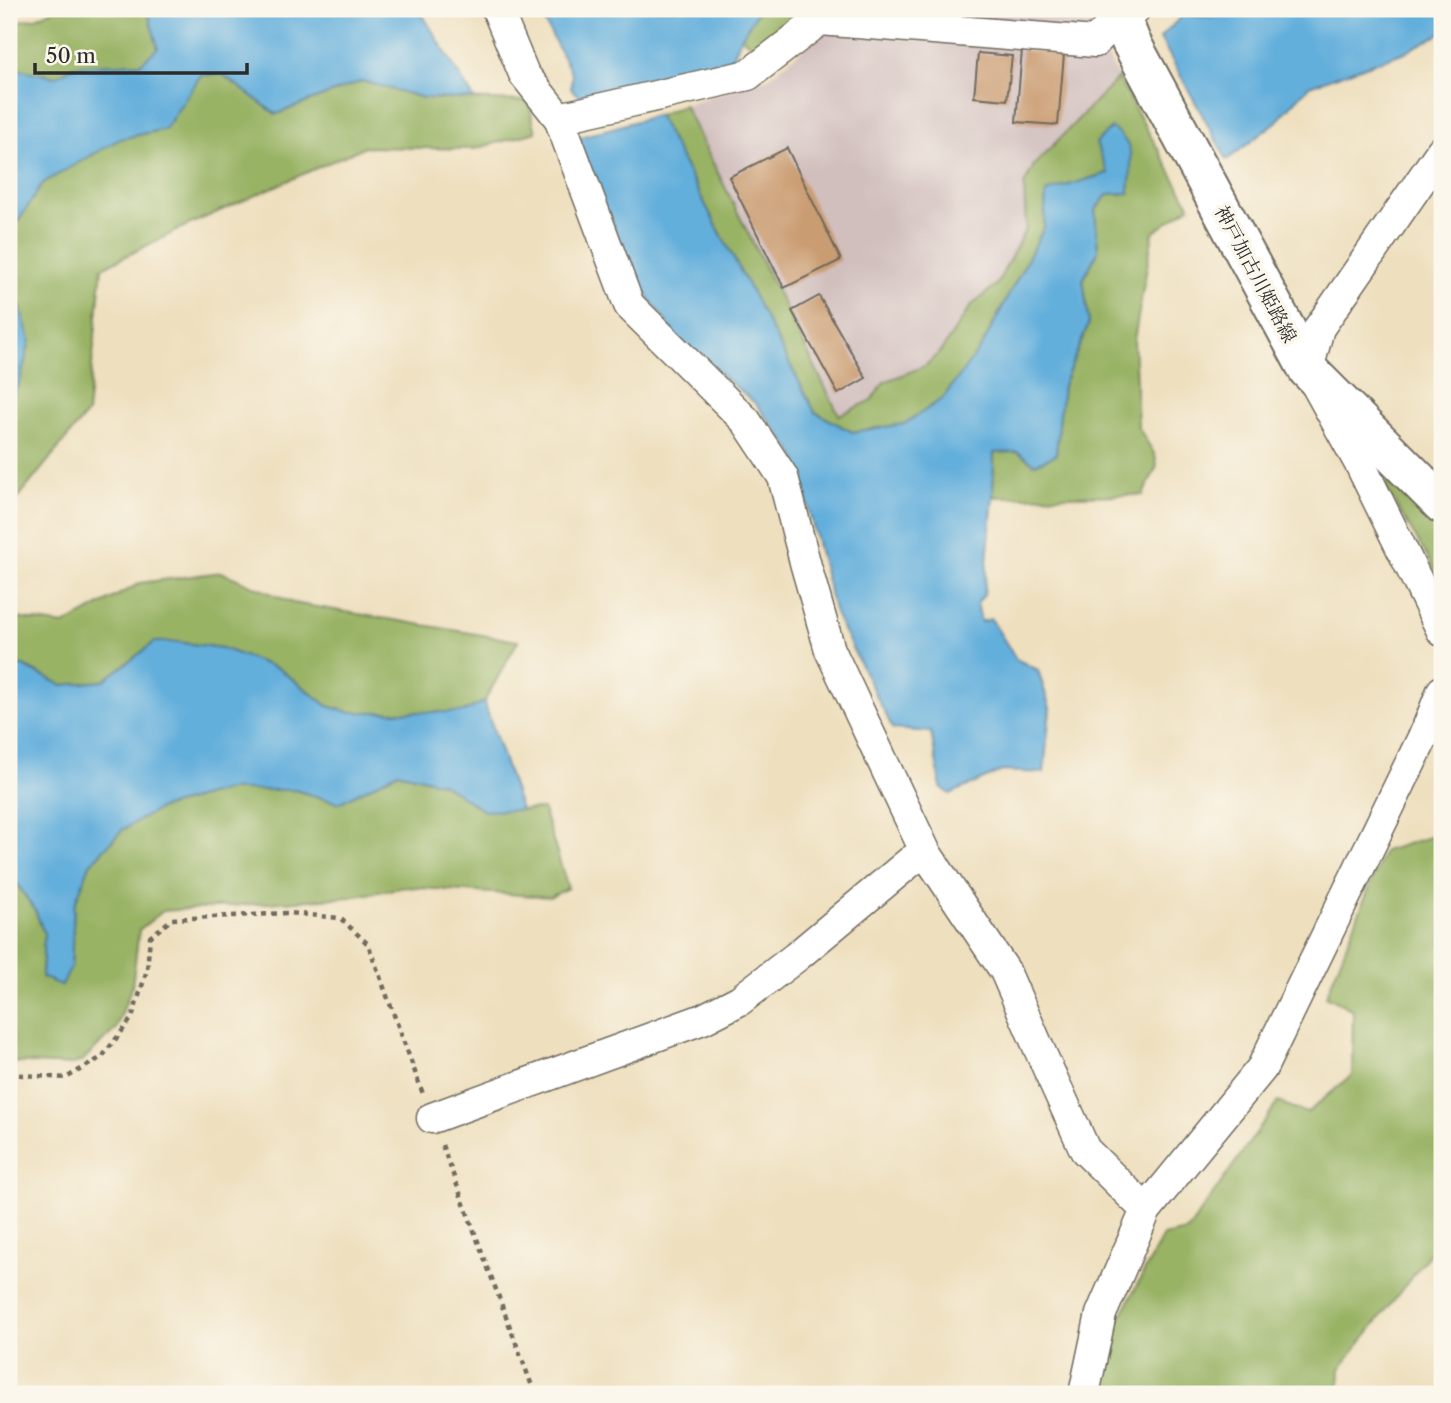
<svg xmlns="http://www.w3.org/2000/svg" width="1451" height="1403" font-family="'Libre Caslon Text','Noto Serif JP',serif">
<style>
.industrial{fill:#d1bfbe}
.forest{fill:#99b365;stroke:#626f48;stroke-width:2}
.water{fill:#63afdc;stroke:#476d84;stroke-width:2}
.building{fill:#ca9c72}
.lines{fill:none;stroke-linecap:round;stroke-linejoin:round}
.street-casing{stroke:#6f6a5e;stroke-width:33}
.secondary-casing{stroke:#6f6a5e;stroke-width:42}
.path{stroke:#6f6a5e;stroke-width:4.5;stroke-dasharray:5 5;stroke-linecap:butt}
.street{stroke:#fff;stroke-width:30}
.secondary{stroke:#fff;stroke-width:38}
.labels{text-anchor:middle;stroke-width:7;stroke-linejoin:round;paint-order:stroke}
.street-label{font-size:19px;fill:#2b2b2b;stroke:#fbf7ec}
</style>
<rect width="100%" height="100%" fill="#fbf7ec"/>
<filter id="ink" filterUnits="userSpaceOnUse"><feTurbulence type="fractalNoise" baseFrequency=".0143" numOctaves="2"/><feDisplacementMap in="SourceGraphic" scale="14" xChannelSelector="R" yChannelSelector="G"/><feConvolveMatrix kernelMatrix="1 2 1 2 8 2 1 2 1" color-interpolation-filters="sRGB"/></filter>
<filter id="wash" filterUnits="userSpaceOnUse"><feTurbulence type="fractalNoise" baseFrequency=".00686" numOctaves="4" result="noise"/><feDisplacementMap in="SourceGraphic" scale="28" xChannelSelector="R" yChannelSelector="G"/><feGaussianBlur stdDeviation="1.57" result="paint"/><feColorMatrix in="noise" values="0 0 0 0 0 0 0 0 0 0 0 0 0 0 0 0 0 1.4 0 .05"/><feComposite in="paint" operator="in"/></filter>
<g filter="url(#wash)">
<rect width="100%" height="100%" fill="#eedfbe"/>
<path class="industrial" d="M813,9h287l3,12 -22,11z
M823,32l285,25 10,21 -84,87 -10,21 2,42 -29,56 -26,22 -30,45 -16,15 -41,16 -13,19 -33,14 -154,-310 85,-27z"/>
<path class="forest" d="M55,9h92l11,40 -17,14 -67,3 -18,11 -39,-8 -8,11v-57l27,-5z
M759,9h54v4l-22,4 -28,34 -22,-13z
M200,75h23l53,39 86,-33 62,17 104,3 8,31 -62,17 -110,-2 -178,79 -84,42 -15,145 -78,96v-105l11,-23 10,-41 -21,-70v-35l34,-52 77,-44 45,-10z
M1118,78l72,128 -37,27 -19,107 4,87 17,28 2,11 -14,29 -150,2 1,-45h24l17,12 21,-9 7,-70 26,-62 -6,-43 15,-29 -3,-41 13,-16 21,-1 -21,-20 -62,19 -2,36 -62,118 -40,53 -38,25 -52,8 -37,-20 -157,-297 26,-10 155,310 32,-14 13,-19 41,-16 16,-15 30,-45 26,-22 29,-56 -2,-43 10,-20z
M1391,475l51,52v54l-57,-94z
M221,572l72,31 225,38 -34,61 -20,10h-115l-21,-6 -49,-37 -57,-21 -45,-6h-22l-52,39 -41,4 -39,-19 -14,-1v-52l8,5 47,7 76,-42z
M398,772l44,11 42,28 59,-2 25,79 -18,9 -144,-10 -56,10 -187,14 -24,19 -7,56 -16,43 -34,32 -11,4 -62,-3v-187l3,1 24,36 8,22 -2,43 29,-10 3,-61 16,-42 32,-34 39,-22 66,-18h68l44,13z
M1442,833v405l-102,131 -1,25h-241l10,-54 55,-104 24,-5 91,-129 29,11 45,-38 1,-65 -27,-14 58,-145z"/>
<path class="water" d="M147,9h116l17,5 24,-5h115l55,90 -50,-1 -62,-17 -86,33 -53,-39h-22l-36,54 -45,10 -77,44 -34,52v-155l8,-11 39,8 18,-11 67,-3 17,-15z
M538,9h221l-18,29 -11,27 -121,37 -29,-5 -9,-8 1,-15z
M1246,9h196v24l-37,19 -96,34 -33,36 -49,38 -67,-122 23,-23 30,2 31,-6z
M658,115l157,297 37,20 52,-8 38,-25 40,-53 62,-118 2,-36 62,-19 -12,-30 15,-15c27,16 20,37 18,65l-21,1 -13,16 3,41 -15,29 6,43 -26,62 -7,70 -21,9 -17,-12 -24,1 -1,44 -9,98 -7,8 4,19 10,-3 25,40 22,11 12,38 -6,65 -42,-2 -52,23 -9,-7 -10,-55 -38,-3 -58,-115 -40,-159 -39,-51 -78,-66 -40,-55 -60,-132 2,-14z
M9,270l21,70 -10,41 -11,23z
M155,642h22l45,6 57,21 49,37 21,6h115l20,-10 37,108 -37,1 -42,-28 -44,-11 -59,31 -44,-13h-68l-66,18 -39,22 -32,34 -16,42 -3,61 -9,19 -20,-9 2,-43 -8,-22 -24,-36 -3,-1v-210l14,1 39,19 41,-4z"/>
<g id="blocks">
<path class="building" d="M1022,50l42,4 -6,71 -42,-3z
M978,53l34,3 -5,44 -33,-3z
M787,148l54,112 -57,28 -55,-111z
M819,296l47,82 -28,16 -46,-83z"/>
</g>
</g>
<g filter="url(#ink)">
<use href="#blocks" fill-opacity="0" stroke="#6f6a5e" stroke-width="2"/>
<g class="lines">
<g class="street-casing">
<path id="street" d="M497,9l27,65 35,44 70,187 117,116 37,56 23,89 24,84 96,203 79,118 35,80 45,99 61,60 -45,104 -17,80
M559,118l189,-43 72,-55 275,22 25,-26 15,-7
M1442,150l-123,178 -11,42 53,96 81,165
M432,1118l271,-99 37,-19 56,-43 115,-96 15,-8
M1146,1210l116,-142 164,-337 16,-40"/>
</g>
<g class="secondary-casing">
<path id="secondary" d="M1118,9l13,33 177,328 134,134"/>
</g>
<path class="path" d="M9,1074l57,4 36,-21 30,-39 15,-48 3,-33 22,-18 117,-6 51,5 28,26 55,150
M442,1145l93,249"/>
<use href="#street" class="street"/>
<use href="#secondary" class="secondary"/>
</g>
</g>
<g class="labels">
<g class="street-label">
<text transform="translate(1256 274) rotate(62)" y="7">神戸加古川姫路線</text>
</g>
</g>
<rect width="1451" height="1403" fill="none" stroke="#fbf7ec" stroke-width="35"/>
<path d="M35 63v10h212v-10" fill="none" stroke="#2b2b2b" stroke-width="3.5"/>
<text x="46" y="63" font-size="21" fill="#2b2b2b" stroke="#fbf7ec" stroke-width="5" paint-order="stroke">50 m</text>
</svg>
